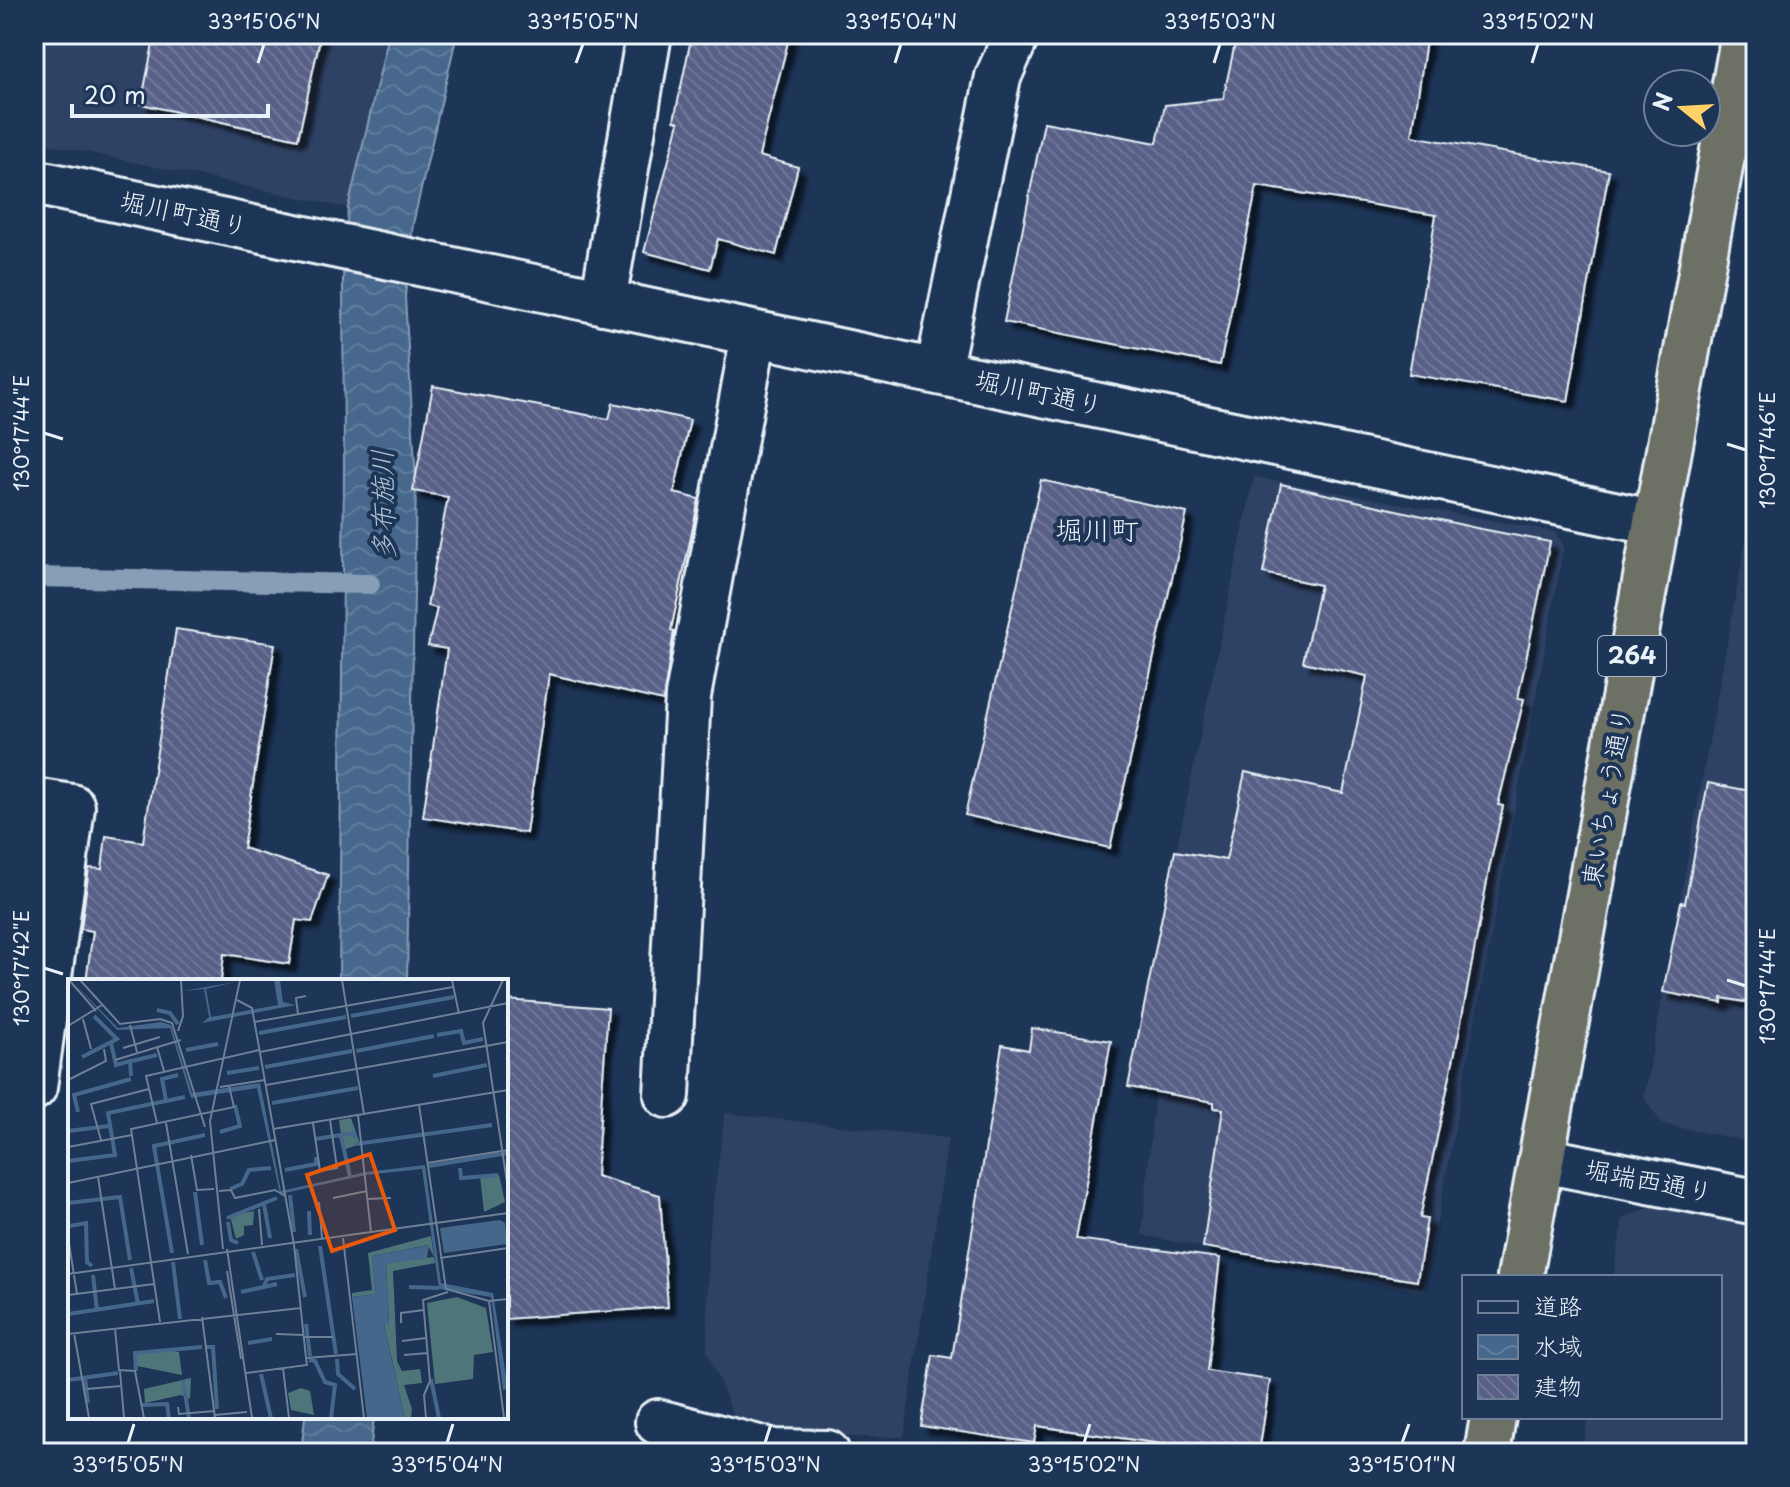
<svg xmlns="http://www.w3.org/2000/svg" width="1790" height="1487" font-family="'Playpen Sans','Klee One',sans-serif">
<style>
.built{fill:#2f4265}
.water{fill:url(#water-waves);stroke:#879eb7;stroke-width:2}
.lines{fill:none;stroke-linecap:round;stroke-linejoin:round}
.stream{stroke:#879eb7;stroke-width:20}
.building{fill:url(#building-back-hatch);stroke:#e8f1f8;stroke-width:2;filter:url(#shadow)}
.minor-casing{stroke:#e8f1f8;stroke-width:50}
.tertiary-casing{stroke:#e8f1f8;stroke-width:50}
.trunk-casing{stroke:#e8f1f8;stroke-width:50}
.minor{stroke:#1d3557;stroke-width:44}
.tertiary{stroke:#1d3557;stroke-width:44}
.trunk{stroke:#6c7065;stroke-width:44}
.ticks{fill:none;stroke:#e8f1f8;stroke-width:3}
.labels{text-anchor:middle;stroke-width:8;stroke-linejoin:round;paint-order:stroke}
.shield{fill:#1d3557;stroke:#abb9c8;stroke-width:2}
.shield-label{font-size:24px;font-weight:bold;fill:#e8f1f8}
.street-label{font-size:26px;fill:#e8f1f8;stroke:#1d3557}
.water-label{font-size:28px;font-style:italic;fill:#afc1d2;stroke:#1d3557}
.neighbourhood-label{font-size:28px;fill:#e8f1f8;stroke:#1d3557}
.inset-river{fill:none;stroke:#46678c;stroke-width:4}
.inset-road{fill:none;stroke:#6e8097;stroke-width:2}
.view{fill:#e8590c;fill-opacity:0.15;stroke:#e8590c;stroke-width:4}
.inset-edge{fill:none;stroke:#e8f1f8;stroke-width:4}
.neatline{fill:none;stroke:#e8f1f8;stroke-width:3}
.ticks-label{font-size:20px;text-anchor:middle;fill:#e8f1f8}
</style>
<defs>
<pattern id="water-waves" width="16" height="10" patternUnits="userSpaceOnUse" patternTransform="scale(2)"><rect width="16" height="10" fill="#46678c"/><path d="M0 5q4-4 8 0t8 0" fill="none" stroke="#617d9d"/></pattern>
<pattern id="building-back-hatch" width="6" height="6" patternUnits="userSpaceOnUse" patternTransform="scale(2)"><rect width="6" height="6" fill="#596087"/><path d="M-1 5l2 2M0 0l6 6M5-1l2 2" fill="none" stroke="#717799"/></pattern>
<filter id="shadow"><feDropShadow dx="7" dy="7" stdDeviation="2" flood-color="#0009"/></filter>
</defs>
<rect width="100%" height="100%" fill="#1d3557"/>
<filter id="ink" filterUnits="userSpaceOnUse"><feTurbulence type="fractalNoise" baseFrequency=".0125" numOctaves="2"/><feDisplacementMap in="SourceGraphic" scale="16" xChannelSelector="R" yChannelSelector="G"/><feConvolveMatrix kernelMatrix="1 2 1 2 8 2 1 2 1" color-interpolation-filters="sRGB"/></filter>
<g filter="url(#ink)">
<path class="built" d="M34,34h355l-41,174 -314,-67z
M1254,477l301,55 9,14 -140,746 -282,-57 34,-383z
M1756,484v659l-94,-19 -18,-26z
M725,1113l223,25 -44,299h-120l-48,-15 -29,-71 1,-111z
M1659,1204l97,20v229h-174l6,-36h132v-140h-107l10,-59z"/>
<path class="water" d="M389,34h68l-44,190 -8,73 11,184 -9,500h-68l5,-514 -1,-189 5,-70z
M305,1417h69l-4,36h-69z"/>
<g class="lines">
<path class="stream" d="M34,577l336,7"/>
</g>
<path class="building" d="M155,34h166l-23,105 -157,-35z
M692,34h98l-31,122 39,11 -22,88 -58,-16 -8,30 -66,-17 35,-130 -5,-2z
M1237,34h190l-15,102 197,35 -41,230 -159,-27 27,-159 -179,-29 -37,179 -216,-43 40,-200 113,21 8,-38 58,-6z
M433,386l176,33 4,-16 77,17 -16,73 25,6 -28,131 3,1 -11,70 -114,-27 -23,159 -103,-16 24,-168 -19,-3 9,-38 -10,-2 21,-109 -35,-6z
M1041,480l146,33 -77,335 -145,-33z
M1281,484l195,44 74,14 -32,156 6,1 -26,106 5,1 -13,59 -31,168 -39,185 7,1 -10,62 -214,-34 20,-138 -9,-1v-6l-86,-15 47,-236 51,9 19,-88 98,21 24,-117 -64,-14 17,-77 -57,-12z
M176,629l99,15 -32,204 85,27 -16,47 -16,-2 -7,44 -65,-10 -3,27h-135l7,-50 -12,-2 8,-61 13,1 4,-33 37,6z
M1708,783l48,9v212l-34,-6v5l-59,-11 18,-90 4,1z
M506,1000l102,8 -12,168 64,19 8,112 -162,12z
M1032,1028l79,13 -35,198 144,19 -13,113 63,9 -11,73h-35l-187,-27 -3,17 -113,-17 12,-71 19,3 50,-313 27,5z"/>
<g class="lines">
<g class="minor-casing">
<path id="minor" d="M34,182l1622,341
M603,302l46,-268
M938,372l60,-295 19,-43
M34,801l38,6 -38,280
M667,1095l21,-399 66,-362
M658,1422l116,30 53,1"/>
</g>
<g class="tertiary-casing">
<path id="tertiary" d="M1542,1160l214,42"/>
</g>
<g class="trunk-casing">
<path id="trunk" d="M1520,1277l224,-1243
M1487,1453l6,-36"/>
</g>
<use href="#minor" class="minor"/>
<use href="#tertiary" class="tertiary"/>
<use href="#trunk" class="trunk"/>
</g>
</g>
<path class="ticks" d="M258,63l6,-19M576,63l7,-19M895,63l6,-19M1214,63l6,-19M1532,63l6,-19M44,433l19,6M1727,444l19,6M44,968l19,6M1727,980l19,6M128,1443l6,-19M447,1443l6,-19M765,1443l6,-19M1084,1443l6,-19M1402,1443l7,-19"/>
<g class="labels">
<rect class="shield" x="1598" y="636" width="68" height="40" rx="6"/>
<g class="shield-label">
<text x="1632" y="664">264</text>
</g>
<g class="street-label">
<text transform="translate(184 214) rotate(12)" y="9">堀川町通り</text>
<text transform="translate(1039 393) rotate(12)" y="9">堀川町通り</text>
<text transform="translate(1607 797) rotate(-80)" y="9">東いちょう通り</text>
<text transform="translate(1649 1181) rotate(11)" y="9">堀端西通り</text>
</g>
<g class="water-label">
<text transform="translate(383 505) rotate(-91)" y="10">多布施川</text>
</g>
<g class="neighbourhood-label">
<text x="1097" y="540">堀川町</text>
</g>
</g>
<g transform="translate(68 979)">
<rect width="440" height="440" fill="#1d3557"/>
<path d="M97,371l14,2 3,23 -45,-9 -2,-13z" fill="#4e767a"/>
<path d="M366,278l1,6 -42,8 4,90 5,10 18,-2 1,6 1,8 -18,2 8,24 -1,9h-6l-21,-94 5,-1 -3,-60z" fill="#4e767a"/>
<path d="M186,232l-1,14 -9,1v9l-8,4 -6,-23zM123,399l-1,21 -9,-4 -36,8 -1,-14zM233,409l9,3 4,24 -23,-5 -3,-17z" fill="#4e767a"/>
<path d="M283,139l9,26 -17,6 -4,-30zM431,196l6,27 -21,10 -4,-36zM363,257l3,21 -6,-12 -56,11 4,38 -24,3v-4l20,-3 -4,-37z" fill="#4e767a"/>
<path d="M389,318l29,11 7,44 -19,3 -1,24 -38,5 -8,-81z" fill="#4e767a"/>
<path d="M3,1l47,48 43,-6 10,3 21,68 68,-10 21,108 85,-19 59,-7 16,118 52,10 15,96 -5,1 -12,-93 -52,-8 -17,-120 -56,6 -86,19 -23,-106 -66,10 -21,-70 -53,2zM206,1h6l3,22 13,3 -94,18 7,-6 -5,-28 -21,2 52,-9 -29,7 5,28 67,-12zM432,241l5,3 2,21 -63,9 -4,-25zM361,266l-2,13 -41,6 3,60 -5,1 21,93h-38l-15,-121 24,-3 -4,-38z" fill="#46678c"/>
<path class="inset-river" d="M89,31l13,3 8,11M283,37l103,-19M191,54l87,-16M369,56l24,-4 3,12 19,-4M43,64l5,22 14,-4 1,15M118,71l32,-6M288,72l78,-15M14,78l35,-18 -23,-23M64,82l25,-6M197,88l87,-16M159,94l32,-5M365,97l54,-11M98,121l-4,-21 16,-4M204,124l86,-15M10,133l-4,-17 57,-16M0,152l41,-5M152,153l20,-6 -5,-21M273,157l9,41M247,160l39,-6 1,5M288,165l136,-19M0,182l47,-6 -7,-42 77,-16M361,187l79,-13M392,189l1,10 37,-3M217,191l31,-6v-7M162,210l12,-5 7,-14 22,-2M127,213l7,53M222,216l4,37M0,224l52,-6 10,63M196,225l6,34M241,232l1,24M159,239l50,-20M160,243l3,18 7,3M1,247l17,-3 1,39 5,4M252,267l16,108M228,270l9,48M185,273l9,28M104,274l-18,-107 51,-11M137,281l4,23 11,-1 6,16M105,283l7,57M63,289l7,36M25,296l4,36M196,307l3,-7 28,-4M341,308l30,1M173,313l36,-8M0,335l86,-13M238,345l4,32M180,364l24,-4M138,368h7l4,62M269,380l1,15 17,15M241,381l6,1 10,21 10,3 -4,33M68,392l-1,-18 67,-6M193,395l10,44M17,399l3,25M363,400l8,39M0,401l50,-7M115,401l6,38M74,426l25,-1 2,14"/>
<path class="inset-road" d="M1,1l27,31M12,1l40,44 40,-5 12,4 33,104M274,1l22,134M384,1l7,34M435,1l-20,43 25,166M169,21l15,8 42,237 12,113M230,35l-2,-16 10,-2M15,40l8,30M186,43l199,-35M62,46l7,27M0,47l34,-21M110,52l5,-15 -2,-36M89,68l7,24M55,69l37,-11M192,73l248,-49M47,81l66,-20M0,101l38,-19 -2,-12M198,106l242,-43M152,108l45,-7M351,126l27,184 43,12 19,-2M290,136l13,117M89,144l-11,-47 113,-26M98,144l22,131M245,144l7,48 17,-3 -7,-48M205,150l235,-39M33,161l-10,-36 58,-15M0,168l64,-12M123,176l6,35 17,-1M359,184l81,-13M30,198l17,112M0,204l207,-43M151,212l12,-1 4,8 40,-8 10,6M265,219l34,-7M299,220l24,-1M251,223l3,36M191,230l3,36M0,258l9,57M275,259l21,180M155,270l-13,-128 30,-141M159,270l25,169M372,279l68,-10M159,292l14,88M0,295l440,-61M0,316l86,-11M421,322l15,117M134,338l13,101M92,343l-29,-193 103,-22 -5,-21M333,344v-10l23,-3M47,349l4,42 16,1 9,47M6,354l15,85M0,355l233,-26M208,355l27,1M236,358h29M334,362l24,-3M336,376l24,-2M238,379l51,-4M215,389l6,50M52,392l4,47M178,394l61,-8 -1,-7M19,410l34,-3M110,428l1,7 36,-3M147,436l32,-3M358,439l-2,-23 6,-14 -7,-81 25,-8"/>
<path class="view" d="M302,175l25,76 -63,21 -25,-76z"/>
<rect width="440" height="440" class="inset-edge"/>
</g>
<rect width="1790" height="1487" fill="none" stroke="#1d3557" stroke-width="88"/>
<rect x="1462" y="1275" width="260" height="144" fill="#1d3557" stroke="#6e8097" stroke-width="2"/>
<rect x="1478" y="1301" width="40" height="12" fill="#1d3557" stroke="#6e8097" stroke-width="2"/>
<text x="1534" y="1315" font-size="24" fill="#e8f1f8">道路</text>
<rect x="1478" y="1335" width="40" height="24" fill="url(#water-waves)" stroke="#6e8097" stroke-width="2"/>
<text x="1534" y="1355" font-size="24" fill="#e8f1f8">水域</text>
<rect x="1478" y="1375" width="40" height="24" fill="url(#building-back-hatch)" stroke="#6e8097" stroke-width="2"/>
<text x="1534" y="1395" font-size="24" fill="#e8f1f8">建物</text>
<g transform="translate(1682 108) rotate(288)"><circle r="38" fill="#1d3557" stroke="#6e8097" stroke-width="2"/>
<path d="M0-6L14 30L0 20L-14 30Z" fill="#ffd166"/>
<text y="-12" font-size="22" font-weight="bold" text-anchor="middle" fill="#e8f1f8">N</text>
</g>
<path d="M72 104v12h196v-12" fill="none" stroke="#e8f1f8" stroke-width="4"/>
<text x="84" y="104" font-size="24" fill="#e8f1f8" stroke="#1d3557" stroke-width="6" paint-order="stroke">20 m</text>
<rect x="44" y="44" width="1702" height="1399" class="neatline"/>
<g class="ticks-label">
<text x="264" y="29">33°15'06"N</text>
<text x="583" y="29">33°15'05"N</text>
<text x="901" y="29">33°15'04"N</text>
<text x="1220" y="29">33°15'03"N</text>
<text x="1538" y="29">33°15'02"N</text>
<text transform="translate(22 433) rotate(-90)" y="7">130°17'44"E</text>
<text transform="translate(1768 450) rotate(-90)" y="7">130°17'46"E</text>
<text transform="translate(22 968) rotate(-90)" y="7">130°17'42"E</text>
<text transform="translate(1768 986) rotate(-90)" y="7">130°17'44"E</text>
<text x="128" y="1472">33°15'05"N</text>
<text x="447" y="1472">33°15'04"N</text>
<text x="765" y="1472">33°15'03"N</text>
<text x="1084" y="1472">33°15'02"N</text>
<text x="1402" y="1472">33°15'01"N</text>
</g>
</svg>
